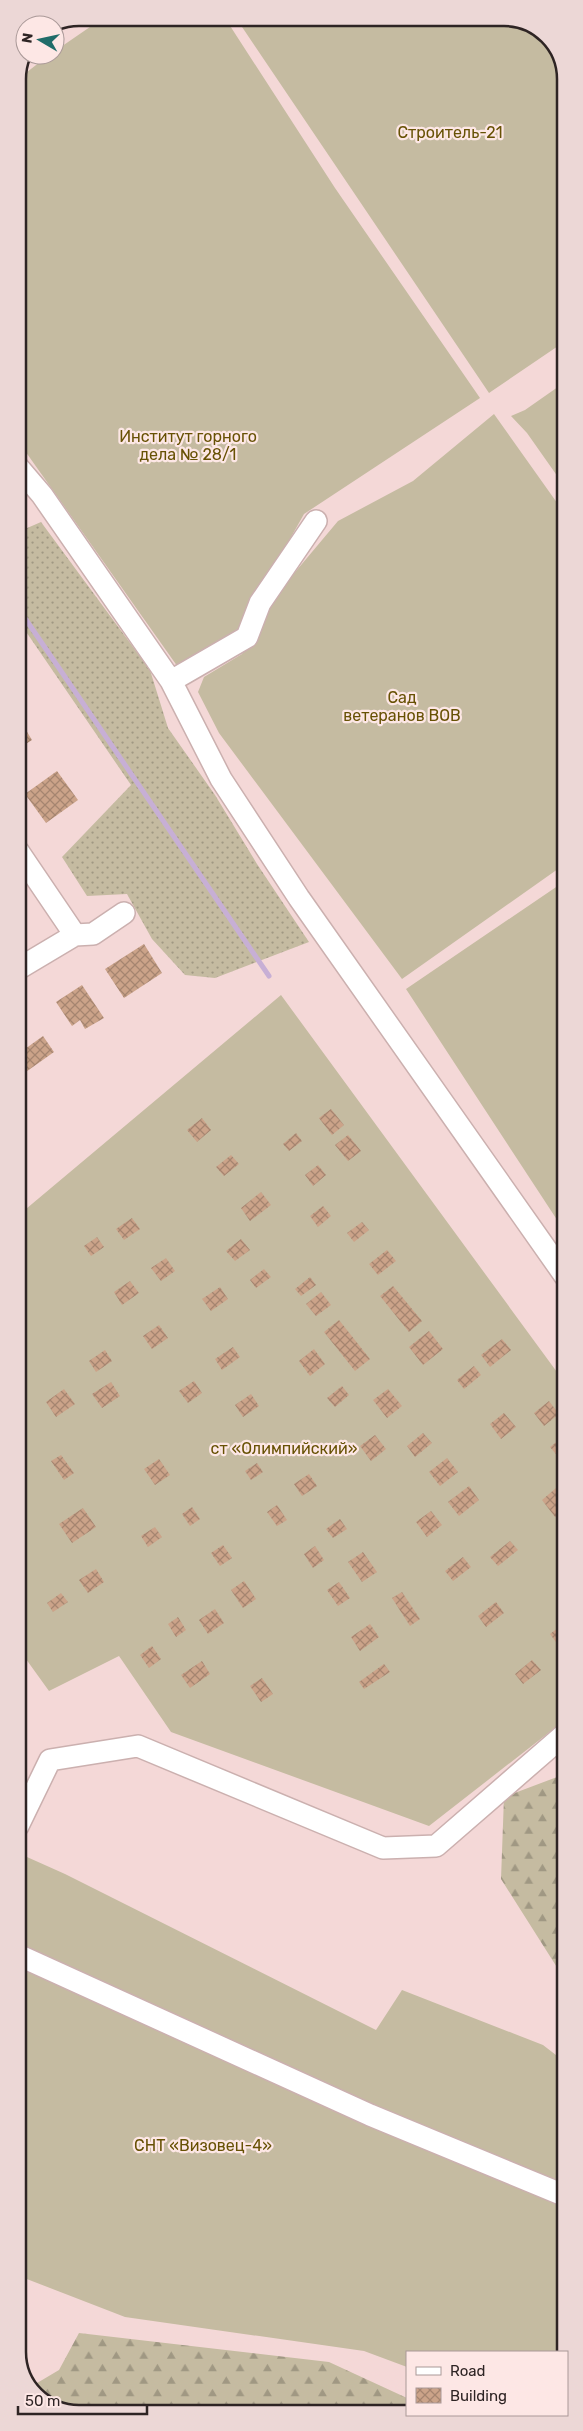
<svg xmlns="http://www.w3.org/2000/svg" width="583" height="2431" font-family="Rubik,sans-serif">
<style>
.grass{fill:url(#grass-dots)}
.forest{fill:url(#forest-firs)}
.garden{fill:#c5bba1}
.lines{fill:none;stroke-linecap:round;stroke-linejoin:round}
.stream{stroke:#c7afd5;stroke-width:5}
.building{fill:url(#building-cross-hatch)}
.minor-casing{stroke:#cbb0af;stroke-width:24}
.minor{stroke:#fff;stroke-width:21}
.labels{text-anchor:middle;stroke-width:4.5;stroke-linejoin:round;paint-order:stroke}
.park-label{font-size:16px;fill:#675104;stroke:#fde7e5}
.rim{fill:none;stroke:#2e2424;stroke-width:2.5}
</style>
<defs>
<pattern id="grass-dots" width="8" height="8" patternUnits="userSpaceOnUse" patternTransform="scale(1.25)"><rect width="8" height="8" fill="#c5bba1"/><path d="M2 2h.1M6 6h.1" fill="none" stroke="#a09883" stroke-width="1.8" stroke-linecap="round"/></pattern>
<pattern id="forest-firs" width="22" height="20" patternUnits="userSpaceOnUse" patternTransform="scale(1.25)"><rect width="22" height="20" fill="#c5bba1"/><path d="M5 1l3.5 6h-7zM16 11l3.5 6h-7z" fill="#a09883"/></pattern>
<pattern id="building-cross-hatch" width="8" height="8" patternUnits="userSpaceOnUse" patternTransform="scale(1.25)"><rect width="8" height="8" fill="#cba389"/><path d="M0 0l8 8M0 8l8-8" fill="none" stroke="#a58570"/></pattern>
</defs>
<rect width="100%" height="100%" fill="#f4d8d7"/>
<path class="grass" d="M41,522l109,148 18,58 47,67 42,69 52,78 -94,36 -30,-3 -33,-36 -25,-45 -40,2 -25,-39 69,-72 -113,-165v-88z"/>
<path class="forest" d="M565,1774v206l-64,-101 3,-82z
M79,2333l250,29 78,36v15h-332l-37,-15 -6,-12 27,-16z"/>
<path class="garden" d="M103,18h122l110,170 145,210 -176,116 -68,121 -56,35 -162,-229v-362l31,-24h6v-4z
M236,18h275l36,17 17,33v274l-75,51z
M565,382v105l-38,-54 -16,-17 14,-6z
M494,414l71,100v350l-163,115 -183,-246 -21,-41 6,-15 38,-23 26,-45 23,-32 47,-56 75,-40z
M565,881v351l-159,-243z
M281,995l284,388v337l-136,106 -258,-94 -52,-76 -70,35 -31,-43v-428l2,-6z
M18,1853l47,21 311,156 26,-40 141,55 22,17v290h-158v15l-43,-16 -239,-34 -106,-41z"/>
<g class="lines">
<path class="stream" d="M18,608l251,368"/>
</g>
<path class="building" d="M18,717l14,23 -14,9z
M57,771l21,29 -32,23 -21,-29z
M144,944l18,29 -38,25 -19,-29z
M82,985l22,33 -19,11 -5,-9 -8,6 -16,-24z
M43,1036l11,16 -31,22 -5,-7v-13z
M331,1109l13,16 -12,10 -13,-17z
M202,1118l9,12 -14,12 -10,-12z
M296,1133l6,8 -13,10 -6,-7z
M348,1135l13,16 -13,10 -13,-16z
M231,1155l8,9 -15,12 -8,-9z
M318,1165l8,10 -13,11 -8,-11z
M261,1192l10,13 -21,16 -9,-13z
M323,1206l8,10 -13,11 -8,-11z
M132,1218l8,11 -16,11 -8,-11z
M362,1222l7,8 -15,12 -7,-9z
M97,1237l7,10 -13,9 -7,-10z
M241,1239l9,11 -15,11 -9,-10z
M387,1250l9,11 -18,14 -9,-11z
M166,1258l9,13 -14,10 -10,-13z
M264,1269l7,8 -15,11 -6,-8z
M310,1277l6,8 -15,11 -6,-7z
M130,1281l9,12 -17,12 -8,-13z
M393,1286l29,35 -13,11 -29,-36z
M220,1287l8,12 -17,12 -9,-12z
M321,1292l10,13 -15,11 -10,-12z
M339,1320l31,39 -15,12 -31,-39z
M159,1325l9,13 -16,11 -9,-13z
M429,1331l14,18 -20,16 -14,-18z
M502,1339l9,11 -21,17 -9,-12z
M233,1347l7,10 -18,13 -7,-11z
M314,1349l11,15 -15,12 -11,-15z
M105,1350l7,11 -16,11 -7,-11z
M474,1366l7,9 -17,14 -7,-9z
M194,1381l8,12 -14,10 -9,-12z
M111,1382l9,14 -18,12 -10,-14z
M342,1386l7,9 -14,12 -8,-9z
M64,1389l11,15 -19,13 -10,-15z
M388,1389l14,17 -15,12 -14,-18z
M251,1394l8,12 -16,11 -8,-12z
M549,1401l10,13 -15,12 -10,-13z
M504,1413l12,14 -15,12 -11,-15z
M423,1433l9,10 -17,14 -8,-11z
M375,1435l11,14 -15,12 -11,-15z
M565,1435v30l-15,-18z
M61,1455l13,18 -10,7 -13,-19z
M447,1458l11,14 -18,14 -11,-14z
M159,1459l11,16 -15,10 -11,-16z
M257,1463l6,9 -12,8 -6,-9z
M309,1474l8,12 -15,10 -8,-12z
M469,1486l10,14 -20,16 -11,-14z
M556,1488l9,11v11l-10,7 -13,-17z
M277,1505l10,15 -10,6 -10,-14z
M192,1507l8,12 -10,7 -8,-12z
M83,1508l13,19 -24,16 -13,-19z
M431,1511l11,14 -15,12 -11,-15z
M340,1519l7,10 -14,9 -7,-9z
M155,1527l7,10 -14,10 -7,-11z
M510,1541l8,9 -20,16 -8,-9z
M223,1545l9,13 -12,8 -9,-13z
M315,1546l9,14 -11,8 -9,-14z
M363,1552l14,20 -15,10 -14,-20z
M463,1557l8,10 -18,14 -8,-10z
M96,1569l8,13 -16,11 -9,-13z
M244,1581l12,18 -13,9 -12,-18z
M339,1582l11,16 -12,8 -11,-16z
M402,1592l18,27 -10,7 -18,-28z
M61,1593l7,9 -15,10 -6,-9z
M496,1602l8,11 -18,14 -8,-11z
M215,1609l9,14 -16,11 -9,-14z
M178,1617l8,13 -10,7 -8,-13z
M370,1624l9,13 -19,14 -9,-14z
M563,1624l2,3v19l-4,3 -11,-15z
M152,1646l9,13 -12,9 -9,-13z
M532,1660l9,10 -18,14 -8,-10z
M202,1661l8,13 -20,14 -9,-13z
M384,1664l6,8 -26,17 -5,-7z
M262,1678l11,16 -12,8 -11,-16z"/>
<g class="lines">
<g class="minor-casing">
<path id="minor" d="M18,467l24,28 129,186 50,98 78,119 266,378
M171,681l76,-44 13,-34 56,-82
M18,851l57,84
M18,969l57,-34 18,-1 31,-21
M18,1826l32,-66 88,-14 245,102 53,-2 129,-112
M18,1955l352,160 191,79"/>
</g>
<use href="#minor" class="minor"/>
</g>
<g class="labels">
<g class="park-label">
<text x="450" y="138">Строитель-21</text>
<text x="188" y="442">Институт горного<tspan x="188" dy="18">дела № 28/1</tspan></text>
<text x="402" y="703">Сад<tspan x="402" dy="18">ветеранов ВОВ</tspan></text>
<text x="284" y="1454">ст «Олимпийский»</text>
<text x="203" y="2151">СНТ «Визовец-4»</text>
</g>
</g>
<path d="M0 0H583V2431H0ZM79 26H504A53 53 0 0 1 557 79V2352A53 53 0 0 1 504 2405H79A53 53 0 0 1 26 2352V79A53 53 0 0 1 79 26Z" fill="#ecd7d6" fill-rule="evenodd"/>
<path class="rim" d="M79 26H504A53 53 0 0 1 557 79V2352A53 53 0 0 1 504 2405H79A53 53 0 0 1 26 2352V79A53 53 0 0 1 79 26Z"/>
<rect x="406" y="2351" width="162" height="65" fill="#fde7e5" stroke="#aa9998"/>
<rect x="416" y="2367" width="25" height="8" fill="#ffffff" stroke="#aa9998"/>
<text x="450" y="2376" font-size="15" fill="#2e2424">Road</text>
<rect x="416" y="2388" width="25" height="15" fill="url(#building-cross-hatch)" stroke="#aa9998"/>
<text x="450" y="2401" font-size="15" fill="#2e2424">Building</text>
<g transform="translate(40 40) rotate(279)"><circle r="24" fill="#fde7e5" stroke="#aa9998"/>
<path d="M0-4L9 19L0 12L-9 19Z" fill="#206c69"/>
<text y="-8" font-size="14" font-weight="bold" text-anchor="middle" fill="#2e2424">N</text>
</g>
<path d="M18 2406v8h129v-8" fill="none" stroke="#2e2424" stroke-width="2.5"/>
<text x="25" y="2406" font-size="15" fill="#2e2424" stroke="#fde7e5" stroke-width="4" paint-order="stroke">50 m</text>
</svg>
